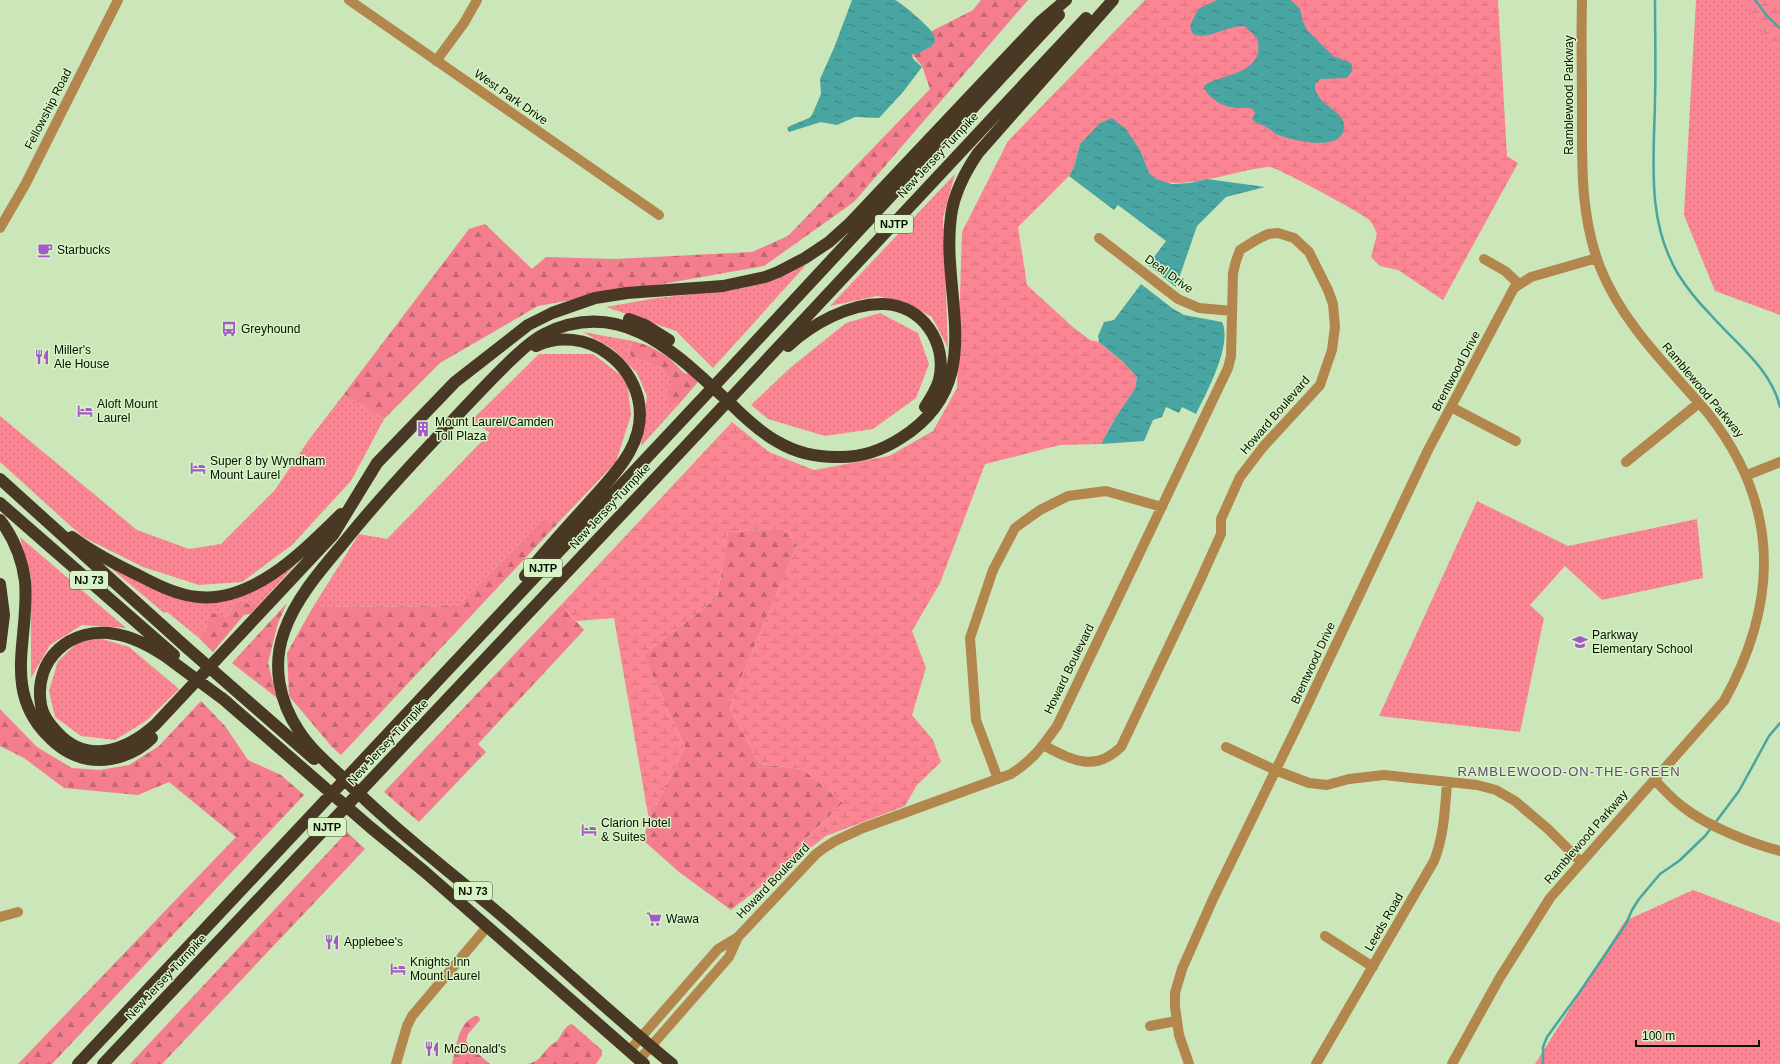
<svg xmlns="http://www.w3.org/2000/svg" width="1780" height="1064" font-family="Arial,sans-serif">
<style>
.green{fill:url(#green-dots)}
.forest{fill:url(#forest-firs)}
.wetland{fill:url(#wetland-marsh)}
.water{fill:url(#water-ripples)}
.lines{fill:none;stroke-linecap:round;stroke-linejoin:round}
.stream{stroke:#48a5a2;stroke-width:2.5}
.minor{stroke:#b2864c;stroke-width:10}
.highway{stroke:#493823;stroke-width:12}
.labels{text-anchor:middle;stroke-width:3;stroke-linejoin:round;paint-order:stroke}
.shield{fill:#d8f3c6;stroke:#46533d;stroke-width:1}
.shield-label{font-size:11px;font-weight:bold;fill:#070f02}
.street-label{font-size:12px;fill:#070f02;stroke:#d8f3c6}
.poi-label{font-size:12px;fill:#070f02;stroke:#d8f3c6;text-anchor:start}
.neighbourhood-label{font-size:13px;letter-spacing:1px;fill:#69447d;stroke:#d8f3c6}
</style>
<defs>
<pattern id="green-dots" width="8" height="8" patternUnits="userSpaceOnUse"><rect width="8" height="8" fill="#fc8594"/><path d="M2 2h.1M6 6h.1" fill="none" stroke="#d6727e" stroke-width="1.8" stroke-linecap="round"/></pattern>
<pattern id="forest-firs" width="22" height="20" patternUnits="userSpaceOnUse"><rect width="22" height="20" fill="#f57e8e"/><path d="M5 1l3.5 6h-7zM16 11l3.5 6h-7z" fill="#c46672"/></pattern>
<pattern id="wetland-marsh" width="20" height="14" patternUnits="userSpaceOnUse"><rect width="20" height="14" fill="#fc8594"/><path d="M1 5h8M5 5V1M11 12h8M15 12V8" fill="none" stroke="#d6727e"/></pattern>
<pattern id="water-ripples" width="26" height="14" patternUnits="userSpaceOnUse"><rect width="26" height="14" fill="#48a5a2"/><path d="M2 4q2-2 4 0t4 0M15 11q2-2 4 0t4 0" fill="none" stroke="#3a8582"/></pattern>
</defs>
<rect width="100%" height="100%" fill="#cbe6b9"/>
<path class="green" d="M1696,0h84v315l-65,-24 -31,-76z
M955,174l-12,44 5,130 -16,-31 -27,-15 -28,-6 -47,10z
M806,265l-93,103 -37,-37 -70,-24 51,-9 77,-8z
M880,313l38,20 11,31 -13,34 -43,31 -48,7 -57,-17 -17,-14 39,-37 56,-45z
M583,332l50,9 -5,10 4,6 30,11 11,13 -7,11 3,10 10,2 -38,42 6,-50 -10,-23 -24,-24z
M539,354h54l34,26 4,35 -15,47 -59,62 -13,-6 -86,88 -145,1 46,-73 28,5 103,-106 -18,-13z
M344,394l40,25 -33,62 -59,64 -50,37 -43,3 -56,-18 -60,-30 -83,-75v-46l137,114 52,19 32,-5 54,-54 33,-49z
M1477,501l91,45 129,-27 6,59 -101,22 -37,-34 -35,39 14,13 -24,114 -141,-16z
M20,537l106,91 -44,-3 -32,20 -19,33v-100z
M303,556l-48,53 -12,-9 -8,3 -5,11 -22,12 -9,12 -32,-26 -3,1 -58,-49 40,20 79,17z
M99,638l30,9 50,42 -33,32 -31,19 -34,-4 -26,-19 -6,-26 9,-30 19,-18z
M1693,890l87,33v141h-245l90,-143z"/>
<path class="forest" d="M981,0h47l-174,202 -90,64 -226,40 -98,57 -56,56 -40,-25 125,-165 16,-5 47,45 14,-12 68,2 138,-7 36,-16 142,-147 -8,-23 -10,-12 21,-9 -1,-14 41,-21z
M633,341l16,5 19,11 16,16 6,1 8,8 -19,22 -10,-1 -3,-11 6,-11 -10,-13 -30,-11 -4,-6z
M544,518l13,6 -216,231 -9,-8 -43,-51 -2,-43 26,-46 145,-1z
M783,529l14,16 -68,162 31,57 43,5 40,34 -112,107 -52,-38 -36,-32 6,-20 36,-73 -42,-92 74,-57 11,-66z
M243,600l12,9 -5,5 -6,1 -31,37 -14,-14 9,-12 -1,-6 5,-7 13,4 5,-3 5,-11z
M287,603l-9,20 -10,40 9,35 -45,-35z
M561,605l23,25 -106,114 8,8 -67,70 -35,-30z
M201,701l24,25 23,34 33,15 23,20 -252,269h-34l218,-227 -67,-55 -31,13 -74,-7 -40,-30 -24,-12v-37l37,38 35,21 28,2 29,-5 30,-19z
M347,832l18,17 -203,215h-32z
M476,1016l3,1 1,3 -12,14 -2,7 4,6 20,17h-38c4,-15 6,-43 24,-48z
M572,1024l30,26v5l-6,9h-69c14,-3 13,-8 22,-17 2,-3 6,-4 8,-6 5,-6 7,-15 15,-17z"/>
<path class="wetland" d="M1145,0h353l9,156 11,7 -75,137 -45,-30 -18,-4 -9,-9 6,-23c-2,-5 -5,-12 -9,-15 -9,-7 -93,-53 -99,-52 -27,1 -103,31 -120,6 -5,-6 -7,-16 -9,-23l-60,-6 -6,23 -5,9 -51,51 9,58 46,42 17,13 9,2 23,19 15,16 -2,12 -18,26 -16,29 -41,1 -75,19 -45,119 -28,48 14,37 -14,47 21,25 8,22 -24,23 -12,21 -79,30 -95,74 112,-107 -40,-34 -43,-5 -31,-57 68,-162 -14,-16 -55,3 -11,66 -74,57 42,92 -36,73 -35,-202 -38,3 -15,-16 171,-183 37,30 45,18 75,-14 44,-25 24,-43 5,-156 46,-91z
M1744,0h36v50l-7,-4z"/>
<path class="water" d="M852,0c9,0 36,0 43,0 7,3 33,26 37,32 2,3 3,6 3,9 -2,7 -12,8 -16,13h-7l1,5 9,8 -19,25 -24,26 -24,-1 -18,8 -16,-3 -32,10 -2,-4 3,-2 19,-8 3,-3 9,-21 -1,-15 14,-31z
M1217,0h74l9,9 3,13 4,8 26,26 16,6 3,3v6l-5,7 -27,1 -5,5c-1,22 32,26 29,44 -3,25 -52,12 -66,7 -5,-3 -9,-6 -13,-9 -5,-2 -10,-3 -13,-7l3,-6 -2,-4c-5,-2 -10,-1 -16,-1 -13,-1 -27,-8 -33,-20 3,-13 65,-10 53,-50l-13,-12c-16,-1 -39,16 -52,7l-2,-7 8,-17z
M1112,118l14,11 14,21 9,23 7,6 16,5 18,-1 17,-4 58,8 -39,10 -29,29 -21,61 -28,-22 18,-24 -48,-36 -4,5 -45,-34 5,-9 6,-23 20,-21z
M1141,284l31,24 12,7 38,7c11,22 -16,72 -26,92l-14,-7 -3,6 -13,-6 -4,10 -9,3 -9,21 -43,3 16,-29 18,-26 2,-12 -15,-16 -23,-19 -1,-6 6,-14 10,-2z"/>
<g class="lines">
<path class="stream" d="M1655,0c0,33 1,67 0,100 -1,60 -9,120 23,174 9,14 20,28 32,40 25,29 61,54 70,93
M1755,0l13,17 12,11
M1715,823l24,-32 30,-55 11,-13
M1543,1064v-17l4,-10 32,-44 47,-69 6,-14 7,-11 21,-25 19,-13 26,-25 7,-9"/>
<path class="minor" d="M349,0l310,215
M436,61l28,-38 13,-23
M0,228l25,-43 93,-185
M1099,238l79,61 21,9 33,3
M1484,259l21,12 14,13
M1451,407l65,34
M1626,462l73,-59
M1750,474l30,-12
M1226,747l49,23 34,13 18,2 22,-6 35,-4 93,10 19,5 19,11 33,28 33,33
M998,779l-22,-59 -6,-82 23,-68 22,-42 25,-18 28,-14 38,-5 56,16
M1654,779c9,10 18,20 29,28 24,19 67,36 97,44
M0,917l18,-5
M1325,936l48,31
M1150,1026l26,-5
M629,1051l89,-102 20,-12 78,-83 8,-6 11,-7 28,-13 148,-54c22,-14 31,-27 46,-48l171,-358 3,-12 2,-83 3,-12 4,-11 16,-10 12,-6 10,-1 16,5 15,14 19,38 5,14 2,23 -3,23 -12,35 -57,62 -23,30 -19,42v15l-23,51 -77,162c-27,26 -49,13 -78,-2
M639,1060l90,-103 9,-20
M396,1064l11,-38 5,-10 75,-89
M1189,1064l-10,-29 -4,-28v-14l7,-24 31,-70 91,-187 124,-262 86,-162 17,-11 66,-19
M1316,1064l118,-203c10,-25 11,-52 13,-78
M1452,1064l47,-85 51,-81 174,-197c56,-101 56,-197 -17,-289 -39,-45 -85,-89 -107,-145 -20,-51 -18,-105 -18,-159 0,-36 -1,-72 0,-108"/>
<path class="highway" d="M629,319l16,6 24,15
M788,346c24,-22 61,-43 96,-42 38,1 64,39 55,76 -3,10 -8,18 -14,27
M0,479l186,168 128,112
M0,503l174,152
M0,520c13,17 22,39 25,61 5,56 -23,108 22,154 11,12 24,21 41,24 23,4 48,-5 64,-21
M72,537c20,15 43,27 66,38 19,10 39,20 60,22 56,6 107,-48 143,-83
M525,576c19,-24 39,-46 60,-69 27,-31 64,-63 53,-109 -5,-19 -15,-33 -30,-44 -21,-16 -49,-19 -72,-8
M0,584l4,31 -4,32
M222,698l148,129 55,45 219,192
M227,702l-62,-46c-15,-10 -31,-19 -50,-22 -44,-8 -82,25 -74,71 2,11 9,20 17,28 30,32 69,17 97,-8l178,-190 44,-72 78,-81 73,-57 24,-12 43,-15 32,-5 96,-7 42,-9 13,-5 27,-14 24,-16 20,-18 191,-202 26,-22
M78,1064l667,-711 314,-338
M103,1064l581,-616 402,-430
M672,1064c-62,-51 -121,-107 -183,-159 -50,-42 -103,-83 -149,-130 -15,-14 -31,-28 -41,-44 -20,-30 -27,-65 -15,-99 11,-32 35,-60 57,-86 27,-34 56,-66 85,-97 28,-30 55,-60 84,-88 11,-10 20,-20 34,-27 79,-39 133,21 187,70 14,14 29,28 47,38 17,10 37,15 58,15 23,1 45,-6 65,-19 89,-56 39,-141 50,-222 3,-23 14,-44 27,-63l135,-153"/>
</g>
<defs>
<g id="cafe-bare" transform="scale(1.2)"><path d="M-5.5-4.5H6V0H3Q3 3.5 0 3.5H-2.5Q-5.5 3.5-5.5 0ZM3-3.2v2h1.7v-2ZM-6 4.5H4V6H-6Z" fill="#a458ca" stroke="#d8f3c6" stroke-width="2.5" paint-order="stroke"/></g>
<g id="bus-bare" transform="scale(1.2)"><path d="M-5-6H5V4H4V6H2V4H-2V6H-4V4H-5ZM-3.5-4V0h7V-4ZM-3.5 1.2v1.5H-2V1.2ZM2 1.2v1.5H3.5V1.2Z" fill="#a458ca" stroke="#d8f3c6" stroke-width="2.5" paint-order="stroke"/></g>
<g id="restaurant-bare" transform="scale(1.2)"><path d="M-5-6h1v4h1v-4h1v4h1v-4h1v5L-1.5 .5V6h-2V.5L-5-1ZM5-6V6H3V1.5H1.5Q1.5-4 5-6Z" fill="#a458ca" stroke="#d8f3c6" stroke-width="2.5" paint-order="stroke"/></g>
<g id="hotel-bare" transform="scale(1.2)"><path d="M-6-4.5h1.5V1H6V5H4.5V3h-9V5H-6ZM-4 0a1.8 1.8 0 1 1 3.6 0ZM.5 0V-2.5h3Q6-2.5 6 0Z" fill="#a458ca" stroke="#d8f3c6" stroke-width="2.5" paint-order="stroke"/></g>
<g id="building-bare" transform="scale(1.2)"><path d="M-4-6H4V6H1V3H-1V6H-4ZM-2.5-4.3h1.7v1.8h-1.7ZM.8-4.3h1.7v1.8H.8ZM-2.5-1h1.7V.8h-1.7ZM.8-1h1.7V.8H.8Z" fill="#a458ca" stroke="#d8f3c6" stroke-width="2.5" paint-order="stroke"/></g>
<g id="school-bare" transform="scale(1.2)"><path d="M0-5L7-2L0 1L-7-2ZM-4 1L0 2.5L4 1V4Q0 6-4 4Z" fill="#a458ca" stroke="#d8f3c6" stroke-width="2.5" paint-order="stroke"/></g>
<g id="supermarket-bare" transform="scale(1.2)"><path d="M-6-5.5h2.5l.6 2H6L4.5 2H-2.5L-4.4-4H-6ZM-1.5 3.2a1.3 1.3 0 1 0 .1 0ZM3 3.2a1.3 1.3 0 1 0 .1 0Z" fill="#a458ca" stroke="#d8f3c6" stroke-width="2.5" paint-order="stroke"/></g>
</defs>
<g fill-rule="evenodd">
<use href="#cafe-bare" x="45" y="250"/>
<use href="#bus-bare" x="229" y="329"/>
<use href="#restaurant-bare" x="42" y="357"/>
<use href="#hotel-bare" x="85" y="411"/>
<use href="#building-bare" x="423" y="429"/>
<use href="#hotel-bare" x="198" y="468"/>
<use href="#school-bare" x="1580" y="642"/>
<use href="#hotel-bare" x="589" y="830"/>
<use href="#supermarket-bare" x="654" y="919"/>
<use href="#restaurant-bare" x="332" y="942"/>
<use href="#hotel-bare" x="398" y="969"/>
<use href="#restaurant-bare" x="432" y="1049"/>
</g>
<g class="labels">
<g class="shield">
<rect x="875" y="215" width="38" height="18" rx="3"/>
<rect x="524" y="559" width="38" height="18" rx="3"/>
<rect x="70" y="571" width="38" height="18" rx="3"/>
<rect x="308" y="818" width="38" height="18" rx="3"/>
<rect x="454" y="882" width="38" height="18" rx="3"/>
</g>
<g class="shield-label">
<text x="894" y="228">NJTP</text>
<text x="543" y="572">NJTP</text>
<text x="89" y="584">NJ 73</text>
<text x="327" y="831">NJTP</text>
<text x="473" y="895">NJ 73</text>
</g>
<g class="street-label">
<text transform="translate(1569 95) rotate(-90)" y="4">Ramblewood Parkway</text>
<text transform="translate(511 97) rotate(35)" y="4">West Park Drive</text>
<text transform="translate(48 109) rotate(-63)" y="4">Fellowship Road</text>
<text transform="translate(938 155) rotate(-47)" y="4">New Jersey Turnpike</text>
<text transform="translate(1169 274) rotate(36)" y="4">Deal Drive</text>
<text transform="translate(1456 371) rotate(-62)" y="4">Brentwood Drive</text>
<text transform="translate(1703 390) rotate(50)" y="4">Ramblewood Parkway</text>
<text transform="translate(1275 415) rotate(-49)" y="4">Howard Boulevard</text>
<text transform="translate(610 506) rotate(-47)" y="4">New Jersey Turnpike</text>
<text transform="translate(1313 663) rotate(-65)" y="4">Brentwood Drive</text>
<text transform="translate(1069 669) rotate(-64)" y="4">Howard Boulevard</text>
<text transform="translate(388 742) rotate(-47)" y="4">New Jersey Turnpike</text>
<text transform="translate(1586 837) rotate(-49)" y="4">Ramblewood Parkway</text>
<text transform="translate(773 881) rotate(-46)" y="4">Howard Boulevard</text>
<text transform="translate(1384 922) rotate(-60)" y="4">Leeds Road</text>
<text transform="translate(166 977) rotate(-47)" y="4">New Jersey Turnpike</text>
</g>
<g class="poi-label">
<text x="57" y="254">Starbucks</text>
<text x="241" y="333">Greyhound</text>
<text x="54" y="354">Miller's<tspan x="54" dy="14">Ale House</tspan></text>
<text x="97" y="408">Aloft Mount<tspan x="97" dy="14">Laurel</tspan></text>
<text x="435" y="426">Mount Laurel/Camden<tspan x="435" dy="14">Toll Plaza</tspan></text>
<text x="210" y="465">Super 8 by Wyndham<tspan x="210" dy="14">Mount Laurel</tspan></text>
<text x="1592" y="639">Parkway<tspan x="1592" dy="14">Elementary School</tspan></text>
<text x="601" y="827">Clarion Hotel<tspan x="601" dy="14">&amp; Suites</tspan></text>
<text x="666" y="923">Wawa</text>
<text x="344" y="946">Applebee's</text>
<text x="410" y="966">Knights Inn<tspan x="410" dy="14">Mount Laurel</tspan></text>
<text x="444" y="1053">McDonald's</text>
</g>
<g class="neighbourhood-label">
<text x="1569" y="776">RAMBLEWOOD-ON-THE-GREEN</text>
</g>
</g>
<path d="M1636 1040v6h123v-6" fill="none" stroke="#070f02" stroke-width="2"/>
<text x="1642" y="1040" font-size="12" fill="#070f02" stroke="#d8f3c6" stroke-width="3" paint-order="stroke">100 m</text>
</svg>
